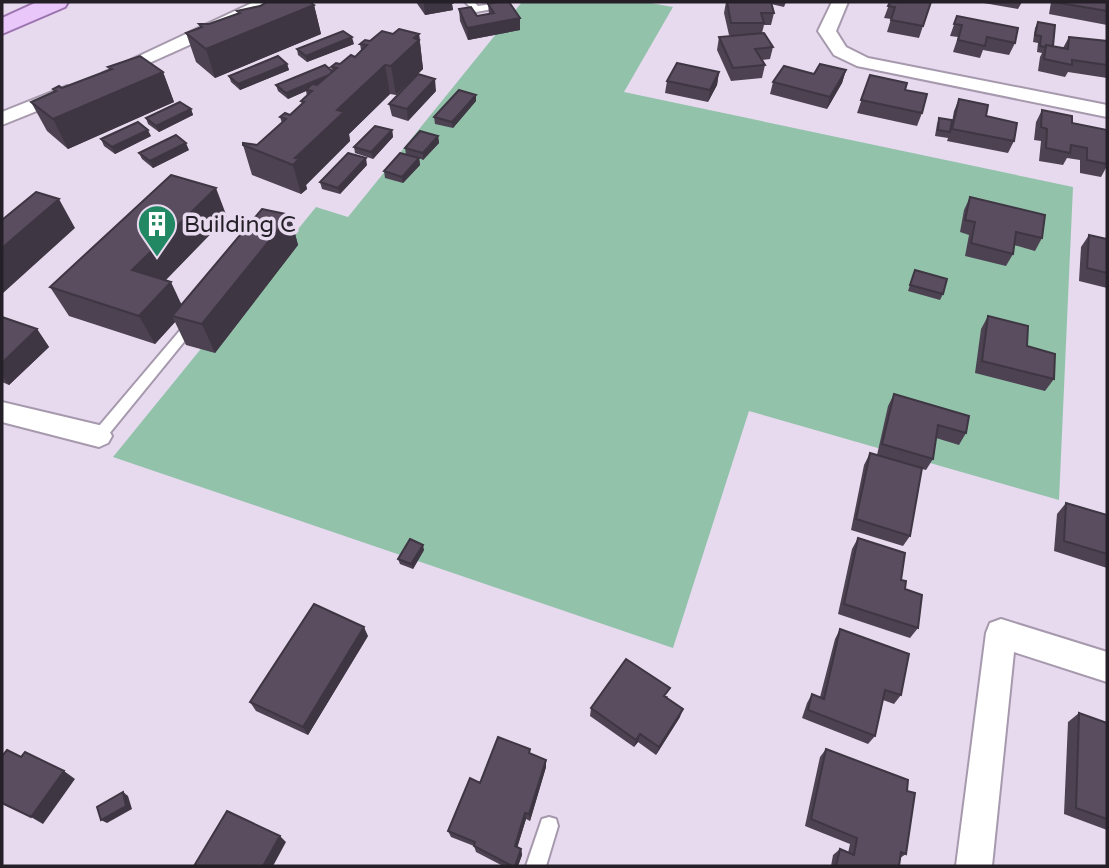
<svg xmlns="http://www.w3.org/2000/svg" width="1109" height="868" font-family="'Varela Round',sans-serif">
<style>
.green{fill:#93c2ab}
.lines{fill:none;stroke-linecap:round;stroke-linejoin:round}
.lane-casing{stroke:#a699ad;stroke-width:4}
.street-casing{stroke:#a699ad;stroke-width:4}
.primary-casing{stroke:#9b74af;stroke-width:4}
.lane{fill:#fff;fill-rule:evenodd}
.street{fill:#fff;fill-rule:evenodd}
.primary{fill:#e9c7fb;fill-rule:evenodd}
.wall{fill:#4d4252}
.shaded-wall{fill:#3e3642}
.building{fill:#594d5f;stroke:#3e3642;stroke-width:2}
.labels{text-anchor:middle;stroke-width:7;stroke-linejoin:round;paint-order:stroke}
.poi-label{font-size:23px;fill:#252028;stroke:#e7daef;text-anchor:start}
</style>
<rect width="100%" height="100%" fill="#e7daef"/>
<path class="green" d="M522,2h123l28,5 -49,85 449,95 -14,313 -310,-89 -76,237 -560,-191 203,-250 32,10z"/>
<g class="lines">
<g class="lane-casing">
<path id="lane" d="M465,2h9l4,4 27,-4 -7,6 -22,4z
M192,319l4,2 2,3 -2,3 -92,113h-10l-2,-4 2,-4 94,-111z
M549,817l7,2 2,7 -12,40h-20l16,-47z"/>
</g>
<g class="street-casing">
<path id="street" d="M254,2h31l-167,75 -6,1 -9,-5z
M832,2h16l-12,29 10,16 22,11 239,47v12l-250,-51 -23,-11 -16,-24z
M67,86l9,6 -2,4 -72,29v-13z
M2,402l97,23 9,4 4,7 -4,7 -9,4 -97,-25z
M1001,619l106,33v30l-93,-30 -22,214h-36l30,-233 4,-10z"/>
</g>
<g class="primary-casing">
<path id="primary" d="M37,2h31l-3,5 -63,27v-16z"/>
</g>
<use href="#lane" class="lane"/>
<use href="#street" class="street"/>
<use href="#primary" class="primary"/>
</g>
<path class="wall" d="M416,2h37l1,1 -2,1 1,6 -28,5z
M726,2h60l-2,5 -13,-3 3,9 -3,12h-7l-2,8 11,14 -3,12 -8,1 3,5 -3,13 -31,3 -14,-31 2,-13 22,-2h-12l-5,-22z
M890,2l33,24 -4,12 -32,-6 4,-13 -7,-1z
M978,2h44l-4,7z
M1051,2h56v23l-58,-11z
M488,4l32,14v12l-52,10 -8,-19 -1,-12 18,7 12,-2z
M314,5l7,29 -106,44 -19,-16 -10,-29 14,-6 -1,-3h10l29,-11 -1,-2z
M957,16l58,27 -6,12 -26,-5 -3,8 -27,-6 5,-15 -8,-1z
M1038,22l15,24 10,2 6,-11 38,4v37l-39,-6 -3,5 -27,-6 2,-14 2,-4 -5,-1 1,-9 -5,-1 2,-14z
M393,34h26l4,35 -27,26 -6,-1 -41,40 1,7 -44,44 1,4 -6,5 -49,-19 -9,-30h14l25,-22 -2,-6 10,-2 12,-11 -1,-3 6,-5 -1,-5 -18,8 -10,-8 -2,-6 56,-14 -1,-4 9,-3 15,-7 6,-7 -1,-6z
M354,44l-47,18 -9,-7 -1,-6z
M287,64l2,6 -49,20 -9,-8 -2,-6z
M108,67l55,5 11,30 -106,47 -21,-18 -16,-29 23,-10 -1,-3 9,-1 48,-18z
M846,70l-4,13 -15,26 -57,-15 3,-12 41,-8z
M719,72l-2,13 -9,17 -43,-9 2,-12z
M870,75l35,15 17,23 -5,13 -60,-13z
M436,91l-28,30 -16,-5 -3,-12z
M959,99l27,17 28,25 -6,12 -61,-12 1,-3 -13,-2 2,-12 2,-6 13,4 2,-11z
M476,101l-23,27 -18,-4 -1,-7z
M191,109l2,6 -34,17 -11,-8 -2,-6z
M1042,110l30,13 35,7v36l-6,11 -21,-4v-13l-13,-2 -4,7 -24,-4 2,-20 -7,-1 2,-18z
M392,130l1,7 -20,22 -18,-6 -1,-6z
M151,136l-36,18 -11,-8 -3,-7z
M438,136l1,7 -16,17 -4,-2 1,7 -17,18 -18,-5 -1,-7 22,-16 -1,-7z
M189,150l-36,18 -11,-9 -3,-6z
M367,165l-27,29 -18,-5 -2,-7z
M970,197l72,41 -7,13 -21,-6 -1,9 -7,12 -41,-10 4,-21 -9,-3 4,-22z
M290,215l8,30 -83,108 -29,-8 -11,-23 -20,22 -86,-28 -19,-29 177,-70 -62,64 17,24z
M1089,235l18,4v49l-28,-7 2,-34z
M915,270l28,24 -3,6 -32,-9z
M988,316l39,30 27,33 -9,12 -70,-18 6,-44z
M2,317l35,12 12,18 -40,38 -7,-3z
M894,394l72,39 -7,12 -23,-7 -3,21 -7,11 -4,-1 -12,67 -7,10 -52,-16 13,-65 6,-12 7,2 11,-49z
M1066,503l41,12v53l-53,-17 3,-37z
M858,538l43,42 17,48 -8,10 -72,-24 14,-65z
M424,550l-11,19 -13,-5 -2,-5z
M840,629l61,66 -7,9 -11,-4 -8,36 -7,8 -66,-26 5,-15 5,-9 8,3 15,-58z
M368,636l-60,99 -52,-24 -6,-9z
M668,696l-1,2 13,19 -24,38 -18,-13 -4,5 -44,-31 1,-8z
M1079,713l28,10v107l-43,-16 4,-92z
M826,749l81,42 -1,63 -6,4 -1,8h-68l2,-11 7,-6 8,4 2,-9 -45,-18 15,-69z
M531,754l15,6v7l-16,54 -4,-2 -9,28 4,2 1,6 -4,11h-15l-27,-14 -2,-6 -23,-9 -3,-6 32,-48z"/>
<path class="shaded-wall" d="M431,2h22l1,1 -2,1 1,6 -28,5 -1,-12z
M314,5l7,29 -106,44 -9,-29z
M520,18v12l-52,10 -1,-12z
M419,34l4,35 -27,26 -5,-29z
M352,37l2,7 -47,18 -1,-6z
M287,64l2,6 -49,20 -2,-6z
M385,65l5,29 -41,40 1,7 -44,44 1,4 -6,5 -8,-29 2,-7 42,-48z
M846,70l-4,13 -15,26 3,-12z
M163,72l11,30 -106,47 -15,-30z
M719,72l-2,13 -9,17 2,-12z
M333,73l1,6 -28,11v1l-18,8 -2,-6z
M435,79l1,12 -28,30 -1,-12z
M476,95v6l-23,27 -1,-6z
M191,109l2,6 -34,17 -3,-6z
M148,130l3,6 -36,18 -3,-7z
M392,130l1,7 -20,22 -2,-7z
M438,136l1,7 -16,17v-7z
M186,143l3,7 -36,18 -3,-7z
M366,158l1,7 -27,29 -2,-6z
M419,158l1,7 -17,18 -1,-6z
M216,188l11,29 -80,82 -15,-29z
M59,199l16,29 -73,66v-46z
M290,215l8,30 -83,108 -13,-29z
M171,282l14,30 -13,4 3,6 -20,22 -16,-28z
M37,329l12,18 -40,38 -7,-10v-12z
M423,545l1,5 -11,19 -2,-5z
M364,627l4,9 -60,99 -5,-8z
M683,709l-3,8 -24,38 3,-8z
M640,734l-2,8 -4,5 2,-7z
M546,760v7l-16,54 -1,-7z
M64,771l11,8 -32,45 -12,-7z
M123,792l5,4 4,13 -25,14 -6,-3z
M525,813l1,6 -10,33 -1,-6z
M280,836l6,6 -13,24h-10z
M521,849l1,6 -4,11h-3z"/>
<path class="building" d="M267,2h43l4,3 -108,44 -20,-16 16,-6 -3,-3h10l31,-11 -3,-2 23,-5z
M498,2h11l11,16 -53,10 -8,-19 12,-2 6,9 17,-3 -6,-9z
M727,2h44l3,11h-13l3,10h-33z
M890,2h41l-8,24 -32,-6 4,-13 -7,-1z
M1054,2h53v9z
M957,16l61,12 -3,15 -28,-6 -2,9 -27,-6 4,-15 -8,-1z
M1038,22l17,3 -2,21 -7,-1v2l-6,-1 1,-10 -6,-1z
M399,29l20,5 -5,4 5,2 -28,26 -6,-1 -48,45 7,2 -49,46 4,1 -6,6 -50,-20v-2l14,2 29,-26 -6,-2 5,-4 5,2 14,-13 -3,-1 11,-10 -6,-1 6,-6 5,1 20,-17 -6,-1 5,-4 4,1 11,-9 4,2 12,-12 -7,-1 5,-4 5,1 12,-10 11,3z
M343,31l9,6 -46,19 -9,-7z
M764,33l9,14 -18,2 10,16 -32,3 -14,-31z
M1069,37l38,4v24l-35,-5v5l-28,-6 2,-14 22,4z
M140,56l23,16 -110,47 -22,-17 25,-11 -3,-2 6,-3 3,2 50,-19 -4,-2z
M278,56l9,8 -49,20 -9,-8z
M677,63l42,9 -9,18 -43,-9z
M820,64l26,6 -16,27 -57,-15 11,-16 30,8z
M325,65l7,6v1l-3,3 -43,18 -10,-8z
M418,74l17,5 -28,30 -18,-5z
M870,75l37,8 -2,7 22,4 -5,19 -61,-13z
M459,90l17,5 -24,27 -18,-5z
M959,99l29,6 -2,11 31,7 -3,18 -62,-12z
M180,102l11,7 -35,17 -10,-8z
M1042,110l30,6v7l35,7v34l-20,-4v-12l-16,-3 -1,8 -24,-5 1,-19 -6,-2z
M939,118l13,2 -2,12 -12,-2z
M138,122l10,8 -36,17 -11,-8z
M375,126l17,4 -21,22 -17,-5z
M420,131l18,5 -15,17 -18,-5z
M176,135l10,8 -36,18 -11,-8z
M348,153l18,5 -28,30 -18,-6z
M400,153l19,5 -17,19 -18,-6z
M171,175l45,13 -84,82 39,12 -32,34 -89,-29z
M36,192l23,7 -57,49v-28z
M970,197l75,18 -3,23 -26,-6 -3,22 -42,-11 4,-21 -10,-2z
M262,209l28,6 -88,109 -30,-8z
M1089,235l18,4v34l-20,-5z
M915,270l32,9 -4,15 -33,-9z
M988,316l40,10 -1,20 28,8 -1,25 -72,-18z
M2,317l35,12 -35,34z
M894,394l75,22 -3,17 -28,-8 -5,34 -51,-15z
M870,453l52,15 -12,68 -54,-17z
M1066,503l41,12v39l-43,-13z
M858,538l47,15 -4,27 5,1 -1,8 17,6 -4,33 -74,-24z
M410,539l13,6 -12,19 -13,-5z
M314,604l50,23 -61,100 -53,-25z
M840,629l69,25 -8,41 -16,-5 -10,46 -67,-26 4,-16 12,5z
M626,659l44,29 -6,8 19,13 -24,38 -19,-13 -4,6 -45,-32z
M1079,713l28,10v96l-31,-11z
M498,737l32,12 -1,4 17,7 -17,54 -4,-1 -10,33 6,3 -6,17h-3l-38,-20 1,-4 -27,-11 22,-53 10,5z
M826,749l82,31 -1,11 8,2 -9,61 -5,-2 -2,14h-63l4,-17 14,6 3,-17 -46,-19z
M7,750l14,7 4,-5 39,19 -33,46 -29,-14v-47z
M123,792l3,14 -25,14 -4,-13z
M227,811l53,25 -17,30h-69z"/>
<defs>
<g id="building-pin" transform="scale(2.0125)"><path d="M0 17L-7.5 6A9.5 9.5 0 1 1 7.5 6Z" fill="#228863" stroke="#e7daef"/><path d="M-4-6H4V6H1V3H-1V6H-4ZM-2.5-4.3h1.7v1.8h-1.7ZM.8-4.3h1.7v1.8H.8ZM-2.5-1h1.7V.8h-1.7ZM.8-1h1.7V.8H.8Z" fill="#fff"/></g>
</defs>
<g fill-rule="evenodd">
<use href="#building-pin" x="157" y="224"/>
</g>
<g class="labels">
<g class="poi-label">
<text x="184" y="232">Building C</text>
</g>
</g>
<rect width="1109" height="868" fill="none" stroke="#252028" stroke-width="7"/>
</svg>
